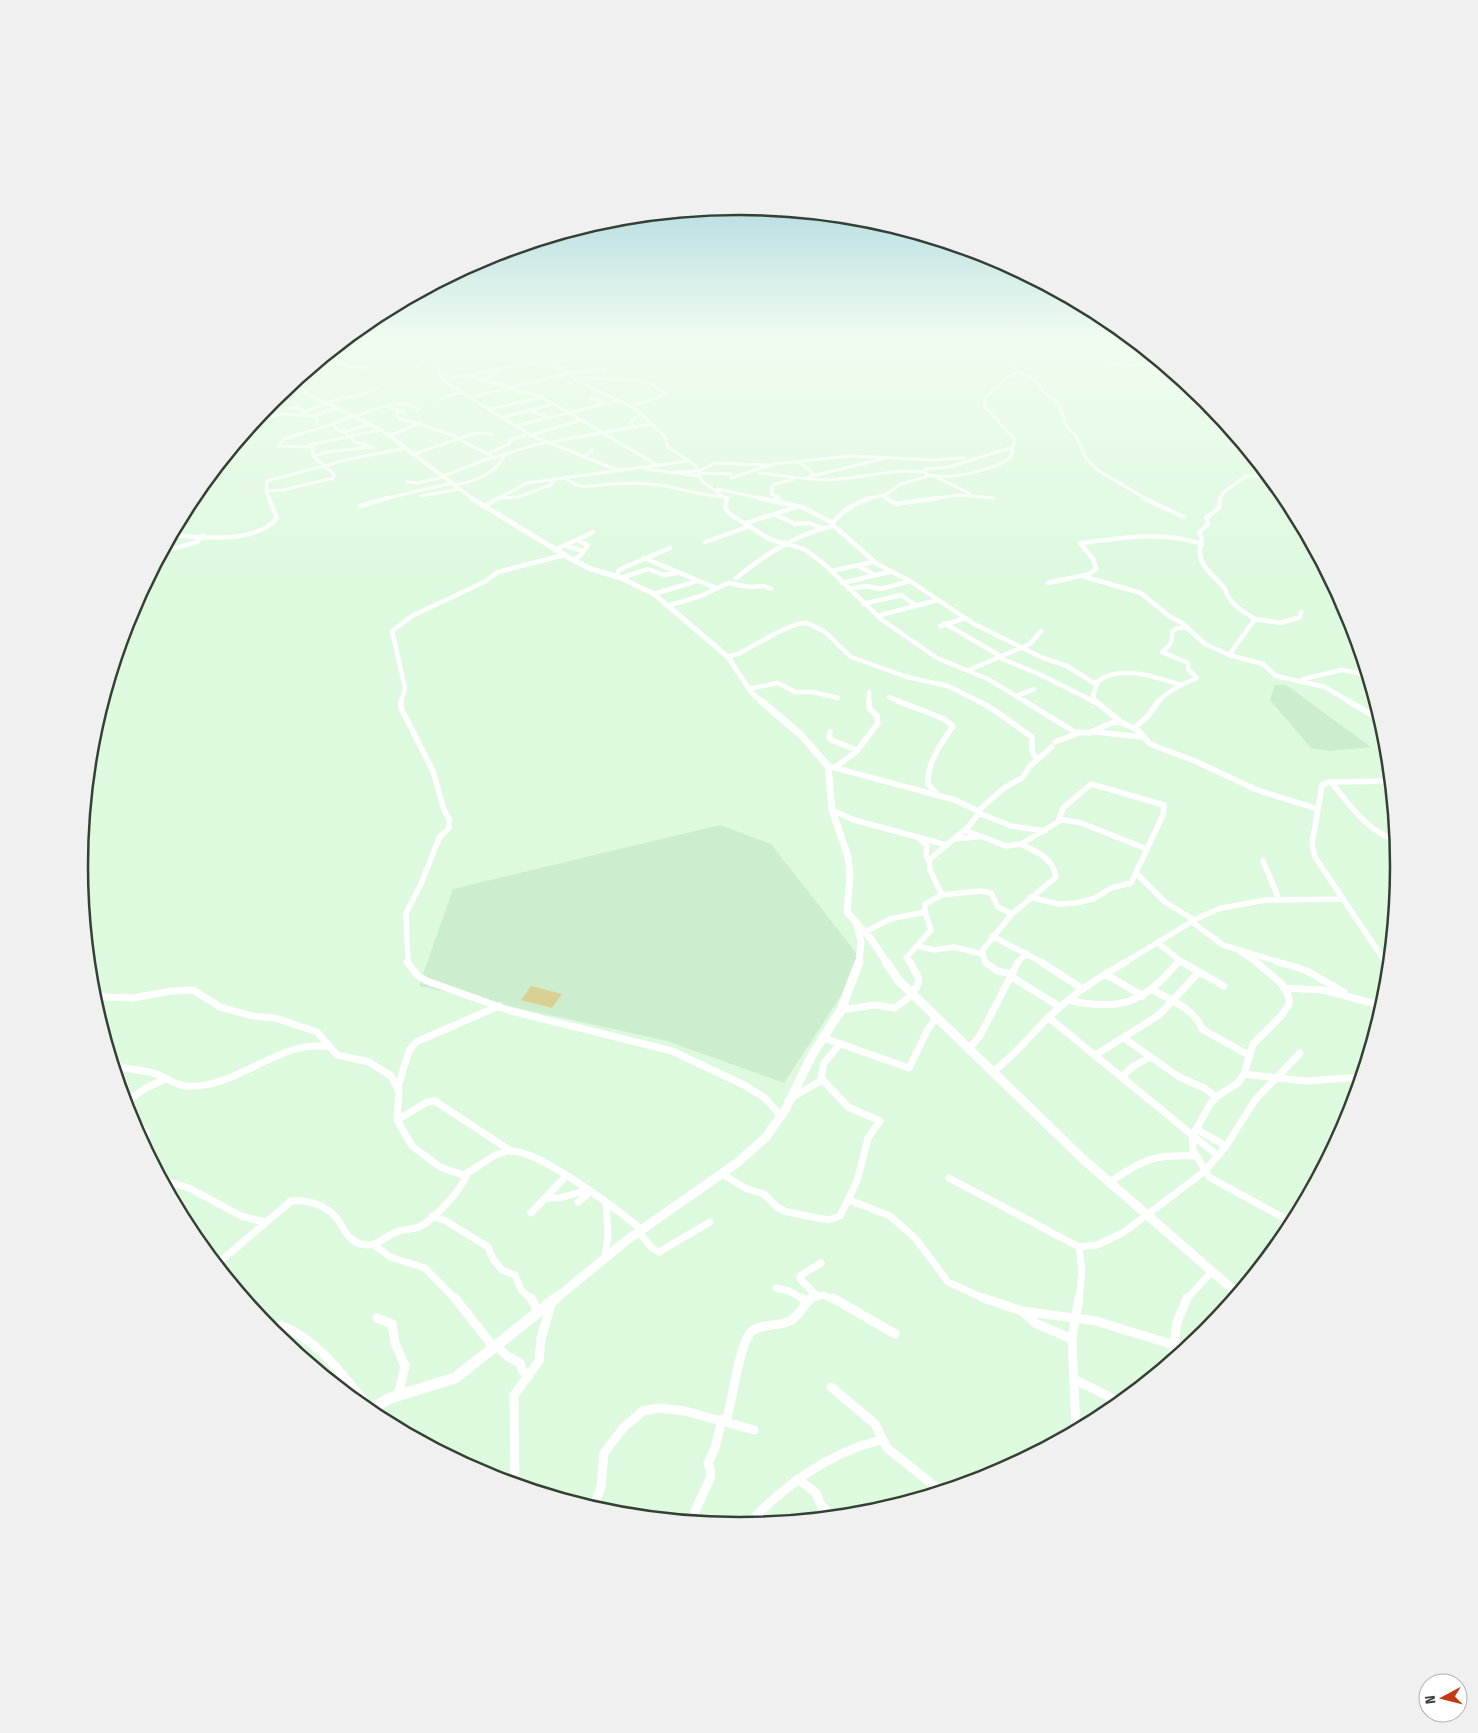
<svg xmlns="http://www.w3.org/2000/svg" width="1478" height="1733" font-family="'Fira Sans Condensed',sans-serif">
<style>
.built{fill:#cdeece}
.green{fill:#d9d194}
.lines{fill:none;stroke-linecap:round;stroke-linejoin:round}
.minor-far4{stroke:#fff;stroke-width:3}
.minor-far3{stroke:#fff;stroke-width:4.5}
.minor-far2{stroke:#fff;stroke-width:5.5}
.minor-far1{stroke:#fff;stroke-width:7}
.minor{stroke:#fff;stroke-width:9}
.tertiary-far4{stroke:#fff;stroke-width:4}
.tertiary-far3{stroke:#fff;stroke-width:5}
.tertiary-far2{stroke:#fff;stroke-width:7}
.tertiary-far1{stroke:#fff;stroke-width:9}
.tertiary{stroke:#fff;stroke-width:11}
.rim{fill:none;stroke:#354035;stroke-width:2.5}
</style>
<rect width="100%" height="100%" fill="#ddf9de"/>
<path class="built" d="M1275,685h11l85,62 -42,4 -18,-3 -41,-48z
M720,825l51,19 89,114 -18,36 -58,89 -117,-42 -248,-55 34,-97z"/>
<path class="green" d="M531,986l31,8 -10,14 -31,-8z"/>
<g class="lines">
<path class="minor-far4" d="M423,341l20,38 13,10 74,46 90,36
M548,341l-2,5 7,14 23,20 60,29 29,28 3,10 28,19 6,15 25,18
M979,341l29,19 7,10 19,9 11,14 13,10 8,22 10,11 10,22 10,11 50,30
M334,349l43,-8
M324,357l24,9 26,2
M421,362l12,-3
M1107,362l60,6
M311,368l9,-1 6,5
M492,370l6,4 -16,6 28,7
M569,374l36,-5
M466,375l16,5
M584,378l55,2 11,3 16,11
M443,379l87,-16 34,5
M510,388c10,6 21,4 32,9l115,68
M471,397l98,-23
M591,398l13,5
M437,400l26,-8
M324,402l40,-8 13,-5
M630,405l16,-3 20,-8
M388,406l17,7
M290,408l8,-1 10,8
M490,409l50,-11
M529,410l18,7
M400,411l-4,4 3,3 51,16 43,23 -50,19
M303,412l25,-9
M314,416l3,3v6
M355,416c21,-7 43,-19 64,-7l-2,2
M504,417l49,-13
M254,421l25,-7 35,2 23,-8
M333,424l3,5 10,4
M515,426l105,-26
M634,427l-3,-7 9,-5
M344,432l26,-8
M531,435l50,-15
M389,436l31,-13
M350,437l5,5 16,5
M309,445l71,-15
M489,453l21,-10 -1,-3 16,-4 1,-3
M414,454l62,-21 16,1
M313,456l14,-4 45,-5
M584,456l8,-5v-3
M493,458l41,-13 117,-21
M797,462l12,7 5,7
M646,469l54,7
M674,472l25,-1 16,-8 51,2
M700,473l31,1
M759,473c23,2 47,7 69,7 32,-1 64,-12 96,-8
M928,475c22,5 65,-4 83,-18l2,-10
M808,477l74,-18
M566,478c13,13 26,7 43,6 16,-1 35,-1 51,1 22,4 43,11 65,12
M731,478l43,-14 77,-8 82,4 31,-2
M938,478l31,15
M407,482l10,1 27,-6
M456,485c21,-5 39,-10 49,-31
M773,485l20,-6
M771,487l2,2 -2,5 8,3 -3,2
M717,489l48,10
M266,491l17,-1 50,-12 1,-4 -21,-18v-9l-35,-1 8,-8 45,-13 23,-10
M881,495l7,4
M421,496l39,-7
M500,498l18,-1 33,-12 3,-6
M269,499l-3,-9 1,-9 83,-22 56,-11
M383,499l69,-16
M497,499l30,-16 161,-22
M866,499l21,-5 14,-10 27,-8 -4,-4 2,-3 23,-2 64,-20 2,-8 -30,-32v-9l21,-20 13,-6
M929,499l30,-4 35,3
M1220,499l4,-7 22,-16h23"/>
<path class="minor-far3" d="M727,498l-2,10 5,6 39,25 35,10 19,14 59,57 55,38 51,21 38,23
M759,498l43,9 29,15
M871,498c-14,4 -31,14 -39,26l45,40 33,17 64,43 69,34 24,8 30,19 -4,10 2,7
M886,498l10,6 42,-6
M1143,498l41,19
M1220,498l-1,10 -13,10 2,6 -9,9 3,5c-8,28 8,32 23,51 3,4 0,3 3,7 6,11 17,17 27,23l-26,36 34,9 13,12 49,11 25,15
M773,501l5,-3
M360,506l28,-8
M484,506l15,-8
M774,514l21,10 14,-1 13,5
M746,523l50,-16
M171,535c32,2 83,10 106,-17l-8,-20
M705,542l45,-16
M567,546l15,5
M172,549l25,-7 6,-7
M555,550l38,-18
M162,553l12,-5 -6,-7
M644,558l72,30
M573,560l7,-4 8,-11 -11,-5
M858,566l17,9
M831,571l42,-9
M617,577l1,-6 5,-3 47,-20
M1085,577l56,16 28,23 13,7 23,21 24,11
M621,578l27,-9 16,6 13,-2
M736,578c30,-24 60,-44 97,-52
M842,583l47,-11
M1048,583l41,-9 7,-5 -3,-10 -13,-16c42,-5 81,-13 122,1
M849,589l16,-3 16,3 29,-8
M654,594l43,-13
M863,604l38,-9 13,9
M667,606l34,-10 27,-13 21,4 15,-1 7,3
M877,616l61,-16
M1255,619l26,4 19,-6 1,-5
M944,623l58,34
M940,626l26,-8
M728,657l12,-4 38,-21 19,-8 11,-1 17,9 26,25 56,20 41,9 32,16
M1000,658l39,16 56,28
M969,670l61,-26 11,-13
M1303,679l39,-9 26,5
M1095,683c25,-20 59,-6 86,2
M748,689l30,-6 17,9h18l25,6
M869,692v10
M1017,696l17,-7
M889,697l12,5
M401,702l4,-14 -13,-57 20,-15 74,-35 12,-9 66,-17
M1158,702c7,-9 28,-20 39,-24l-9,-9v-6l-26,-11c8,-6 11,-10 10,-20l5,-4 9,-1"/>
<path class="minor-far2" d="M401,701v7l32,63 11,39 5,9v9l-10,10 -18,46 -15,29 2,50
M898,701l46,18 9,7c-12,18 -26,36 -25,58l9,10
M978,701c19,9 36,24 54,36v14l5,9
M1024,701l51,31 14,1 22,-10 10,-1 18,9 10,12 8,4 38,14 62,29 61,19
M1092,701l3,1
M1095,701l26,21
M1348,701l33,19
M1134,728l13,-11 12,-16
M830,732l-1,5 3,3 24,10
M1095,732l48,5
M1055,742l24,-9
M828,766l127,34 25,12 -11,14 -40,34 1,10 12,25 -17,9v8l6,18 -25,28 5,5
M834,768l22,-16 22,-29 -1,-7 -8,-8v-7
M1331,782c17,21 38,52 66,58
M832,810l22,10 89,24
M979,810l25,-22 18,-10 8,-12 22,-19
M979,813l32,13 34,5
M1059,819l22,4 66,26
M964,830l42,16 15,-2 37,-22 5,-14 28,-24 73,21 -1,10 -32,68 -20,5 -18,11 -17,4 -19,1 -27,-7
M918,837l9,9 -1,10 3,4
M953,839l25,-2
M1263,861l16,38
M1136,873l29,29 29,18
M942,895l38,-4 11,2 7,14 14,7
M1192,922l31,23 59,18
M865,932l25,-13 35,-7
M992,936l51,27
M1158,943l25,20
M918,946l16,4 20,-3 28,7
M1239,951l18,12
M986,963l-4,-12 30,-37 44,-37c-3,-19 -19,-25 -35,-33
M1017,963l10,-10
M1124,963l72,-44 25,-11 45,-8 76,-1
M1177,963l2,-3
M1386,963l-71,-106 -3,-13 10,-59 7,-3 62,-1"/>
<path class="minor-far1" d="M407,962l11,14 9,5 84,30 161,40 72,34 21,13 16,18
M910,962l9,17 -2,8 -7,6
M985,962l12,9 16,3
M1041,962l42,27
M1182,962l42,24
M1256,962l25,21 8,14v7l-8,12 -28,28 -9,30 -6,9 -22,14 -7,9 -17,31 1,13 16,27 84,46
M1278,962l27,8 39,22
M1386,962l3,5
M1105,974l38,22
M1012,977l48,30
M1284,988l39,2 60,16
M1151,989c19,11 43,19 51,40l48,27
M91,992l14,5 28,1 38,-7 22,-1 27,17 32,9 23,2 42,14 20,23 32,7 22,14 8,15 -2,29 15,26 28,21 23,8c15,-6 31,-24 48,-24 30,0 105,58 130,78
M1068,1000c52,12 76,3 110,-38
M841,1010l34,-5 20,3 17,-13
M1048,1017l170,139
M824,1038l85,30 19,-39 8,-11
M1124,1038l55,39 25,11 12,9
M969,1049l12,-15 37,-72
M1097,1054l62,-39 39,-42
M112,1064c13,6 27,5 41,9 12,3 21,12 33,13 51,4 93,-48 143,-39
M992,1072c23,-16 38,-37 58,-56 23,-22 49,-39 76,-54
M1244,1074l61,7 57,-4
M1122,1077l10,-10 18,-10
M398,1087l11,-36 7,-9 83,-36
M793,1097l29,-17
M124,1104l20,-15 21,-10
M397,1120l30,-18 8,-1 76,50
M131,1123l15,8 1,4 -6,7
M1196,1129l30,17
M722,1174l25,15 17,5 14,14 9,4 41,8 12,-4 17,-35 11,-43 12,-17 -32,-14 -27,-29 3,-15 16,-19
M949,1178l130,69 18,-2 27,-13 81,-61 21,-25 29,-46 45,-47
M162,1180l27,8 52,28 23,6
M1110,1182c34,-23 44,-28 86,-26
M547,1198h13l27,-8
M849,1200l41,16 26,23 32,43 39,18
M578,1202l12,-10
M531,1213l34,-36
M432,1216l14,5 42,26 5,12 9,11 13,5 6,15 11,10
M638,1231l13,16 8,5 51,-30
M374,1245l16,12 35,11 31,32
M605,1257l3,-22 -2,-32
M216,1265l75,-64c18,-2 37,5 47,19 6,9 10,19 20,23 15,7 25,-5 38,-11 7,-3 15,-2 23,-5 15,-7 43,-38 48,-53
M776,1288l13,3 16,9
M816,1295l-16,-16v-3l21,-13
M809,1300l13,-5 13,5
M1079,1300l3,-29 -3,-24
M1186,1300l26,-29"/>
<path class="minor" d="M455,1298l39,50
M531,1298l7,13
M802,1298l5,3
M833,1298l62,36
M983,1298l39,13 74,10 91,28
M1022,1311l13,12 37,16
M377,1318l15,6 3,19 10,23 -7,30
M280,1325c39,15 64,52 90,83
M497,1346l10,10 13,7 2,7 7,6
M1172,1361l5,-39 10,-24
M1074,1379l47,24
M831,1387l44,37 12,24 55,44
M726,1420c7,-20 13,-78 26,-89 11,-8 26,-4 38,-10 9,-5 13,-15 21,-23
M1076,1431l-4,-93 7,-40
M798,1479l18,14 5,12 12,12
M515,1485l-1,-90 25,-34 2,-23 10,-33
M593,1509l8,-22 3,-34 20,-26 19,-16 15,-3 27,3 69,19
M690,1522l20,-43 1,-7 -3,-9 7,-15 7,-29
M746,1526c38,-40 80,-72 134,-86"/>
<path class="tertiary-far4" d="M290,385l93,46 90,68"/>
<path class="tertiary-far3" d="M471,498l102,62 18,9 30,9 33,16 74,63 23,35 11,10"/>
<path class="tertiary-far2" d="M761,701l40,34 27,31 4,44 16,47 2,20 -3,35 24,27 16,24
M857,925l4,17 -2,21"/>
<path class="tertiary-far1" d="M886,962l13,19 185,179 154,134
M554,1300l73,-60 110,-77 29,-26 19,-27 27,-55 29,-45 18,-48"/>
<path class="tertiary" d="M367,1411l23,-13 65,-20 101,-80"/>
</g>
<linearGradient id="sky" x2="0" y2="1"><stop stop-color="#65b0cd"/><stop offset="0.58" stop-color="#f0fcf0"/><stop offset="1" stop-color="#f0fcf0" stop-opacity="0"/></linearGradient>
<rect width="1478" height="584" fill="url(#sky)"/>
<path d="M0 0H1478V1733H0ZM88 866a651 651 0 1 1 1302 0a651 651 0 1 1-1302 0Z" fill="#eff0ef" fill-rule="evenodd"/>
<path class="rim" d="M88 866a651 651 0 1 1 1302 0a651 651 0 1 1-1302 0Z"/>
<g transform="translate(1443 1698) rotate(263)"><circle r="24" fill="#ffffff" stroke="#aeb3ae"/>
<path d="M0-4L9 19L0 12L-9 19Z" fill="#c23914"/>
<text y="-8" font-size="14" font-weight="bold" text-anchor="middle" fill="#354035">N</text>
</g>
</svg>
